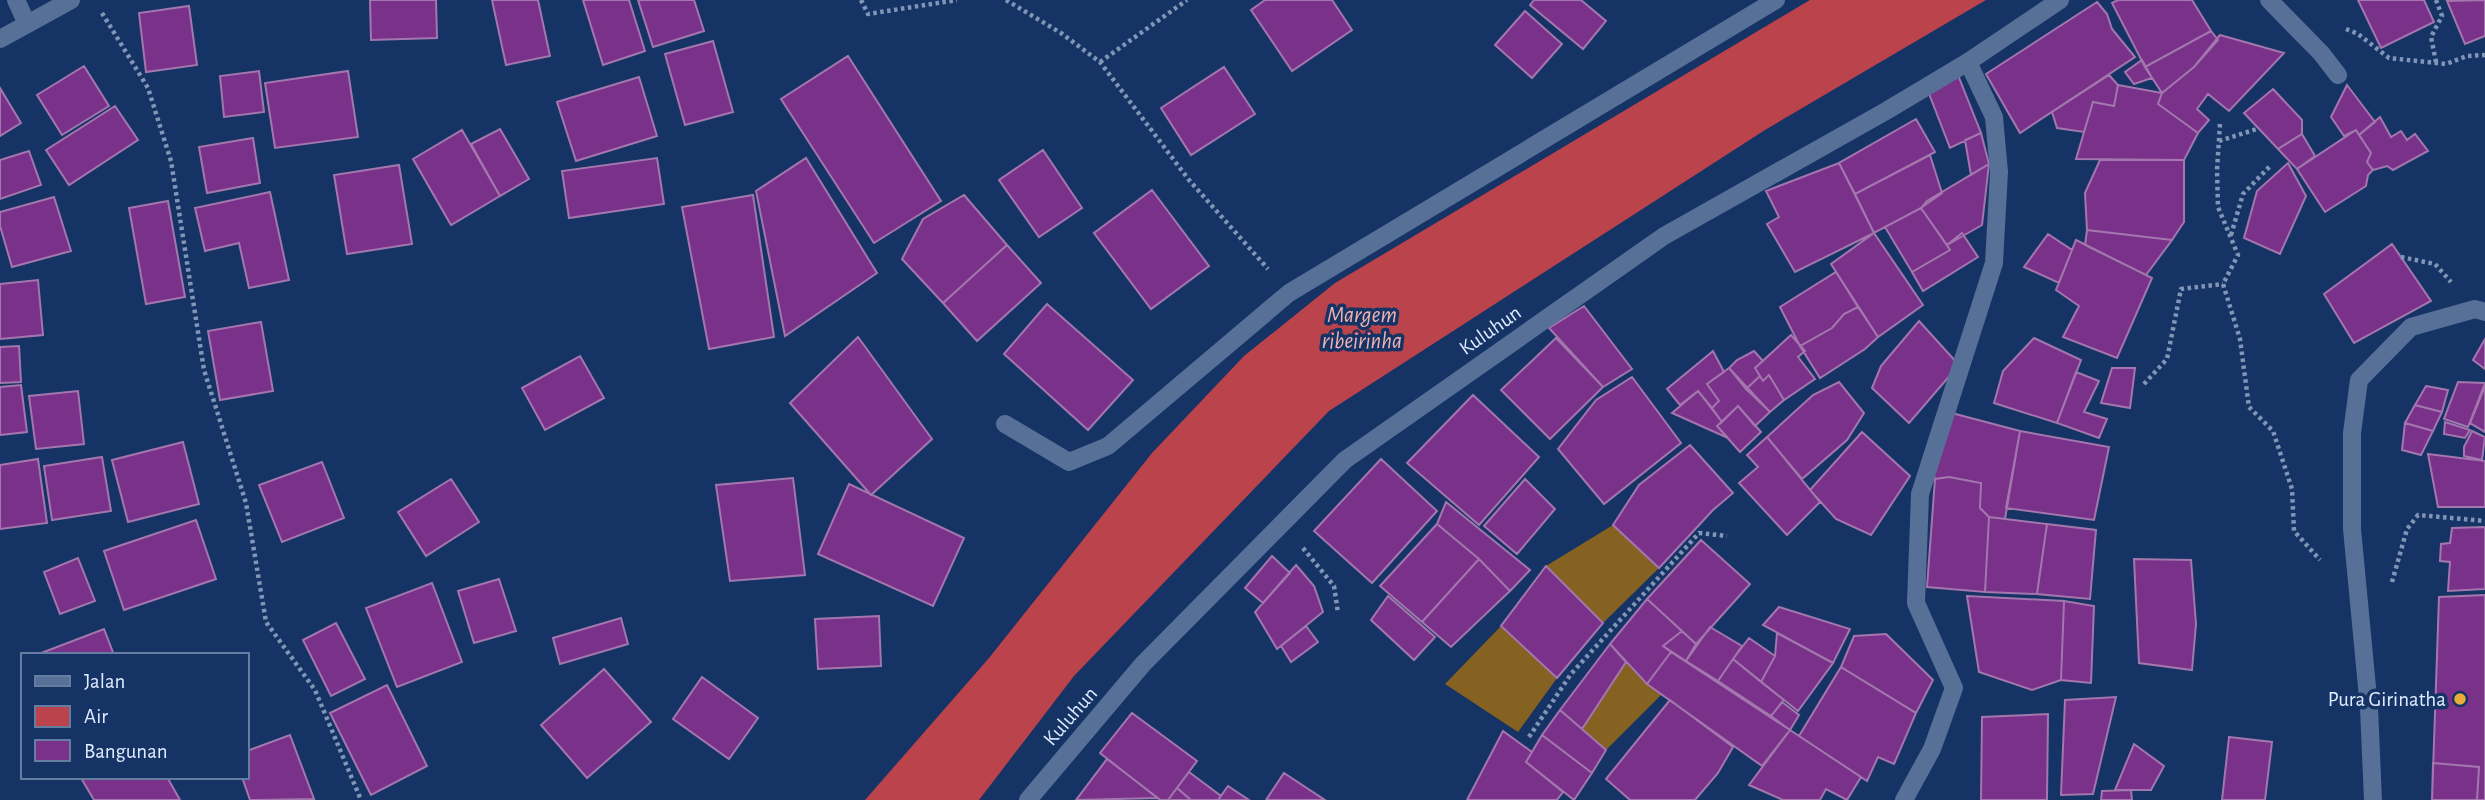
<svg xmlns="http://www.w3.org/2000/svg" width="2485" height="800" font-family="'Alegreya Sans',sans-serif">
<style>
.forest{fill:#856221}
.water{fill:#ba434c}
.building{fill:#79318a;stroke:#a377ae;stroke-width:2}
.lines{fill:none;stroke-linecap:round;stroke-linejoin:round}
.path{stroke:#8196b7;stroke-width:4.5;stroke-dasharray:3.5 3.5;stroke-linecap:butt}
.minor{stroke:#577098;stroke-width:18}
.poi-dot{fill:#e8ac37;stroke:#153364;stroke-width:2.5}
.labels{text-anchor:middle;stroke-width:7;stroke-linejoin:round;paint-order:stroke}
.street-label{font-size:21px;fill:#dfebfe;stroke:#153364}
.poi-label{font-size:21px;fill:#dfebfe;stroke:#153364;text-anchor:end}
.water-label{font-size:23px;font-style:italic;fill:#f1b2b1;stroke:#153364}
</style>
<rect width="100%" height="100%" fill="#153364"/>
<path class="forest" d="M1613,525l46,43 -56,55 -57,-57z
M1501,626l56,52 -39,54 -73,-48z
M1626,662l21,22 15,10 -56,56 -24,-21z"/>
<path class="water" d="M1810,0h176l-221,130 -436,281 -255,265 -95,124h-114l124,-142 163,-205 92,-97 91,-73z"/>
<path class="building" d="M370,0h66l1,38 -66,2z
M492,0h46l12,56 -44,9z
M583,0h46l16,51 -42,14z
M638,0h56l10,31 -51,16z
M1265,0h67l20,30 -60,41 -41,-61z
M1534,0h47l25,21 -23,28 -53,-44z
M2118,0h74l19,31 -66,36 -33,-64z
M2358,0h66l10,22 -53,26z
M2485,0v36l-20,8 -18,-43z
M2097,2l10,12 5,15 23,28 -115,76 -34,-59z
M189,6l8,59 -51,7 -7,-59z
M1525,11l37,33 -30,34 -37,-33z
M2211,31l7,9 -24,27 -32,26 -17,-26z
M2220,35l64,18 -55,58 -21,-17 -11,15 12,11 -11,13 -40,-29 4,-11 32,-26z
M713,41l20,71 -48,13 -20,-71z
M848,56l93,145 -67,42 -93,-144z
M2142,60l10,18 -18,6 -9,-12z
M84,66l25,40 -47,29 -25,-40z
M1224,67l31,47 -64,41 -30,-47z
M259,71l5,41 -40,5 -4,-41z
M348,71l10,66 -83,11 -10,-65z
M1958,75l23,58 -31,15 -22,-57z
M2109,75l9,10 -4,21 -21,-4 -9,30 -27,-4 -5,-16z
M639,77l18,59 -81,25 -19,-59z
M2118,85l44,8 -4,11 40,29 -14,27 -108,-1 17,-57 21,4z
M2347,85l28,37 -16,13 -3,-5 -12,6 -13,-19z
M0,88l21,35 -21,13z
M2273,89l29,31v14l-24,15 -34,-36z
M115,106l23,34 -69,45 -23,-35z
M2380,117l11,20 10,-6 6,9 8,-6 13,17 -35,19 -6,-4 -14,4 -6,-8 4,-9 -12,-18z
M1916,119l19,33 -80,42 -16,-31z
M500,129l29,50 -29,17 -29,-52z
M462,130l38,66 -49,29 -38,-66z
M2356,130l15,23 -4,9 6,8 -5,5 -2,11 -41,26 -28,-43z
M1981,133l8,31 -18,11 -6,-35z
M2302,134l13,22 -18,13 -19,-20z
M253,138l7,45 -53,10 -8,-46z
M1043,150l39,58 -43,29 -40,-57z
M29,151l12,34 -41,14v-39z
M1930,155l12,38 -21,15 -47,25 -19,-39z
M657,158l7,46 -95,14 -7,-47z
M806,158l71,115 -92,63 -29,-145z
M2100,160h84v62l-12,18 -85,-10 -2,-37z
M1839,163l35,70 -79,39 -28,-48 12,-7 -13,-26z
M2288,163l18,33 -26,58 -36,-16 13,-47z
M1989,164l-7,61 -35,20 -26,-37 6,-7z
M399,165l13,79 -65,10 -13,-79z
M1152,190l57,76 -58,43 -57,-76z
M270,192l19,88 -40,8 -10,-45 -34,8 -10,-43z
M753,195l21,142 -65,12 -27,-142z
M964,195l43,50 -64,58 -41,-44 21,-40z
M54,197l17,54 -59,16 -12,-41v-14z
M168,201l17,96 -39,7 -17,-96z
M1921,208l29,42 -38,22 -27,-45z
M2087,230l85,10 -26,35 -61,-30z
M1874,233l49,72 -45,32 -47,-73z
M1962,233l16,24 -55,34 -11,-19 38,-22 -3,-5z
M2048,234l24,16 -13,33 -35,-16z
M2076,240l76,38 -35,80 -54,-21 16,-31 -23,-16z
M2392,244l39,57 -77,42 -30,-49z
M1007,245l34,38 -64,58 -34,-38z
M1836,272l22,35 -14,7 -12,14 -32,18 -20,-39z
M38,280l5,55 -43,4v-55z
M1047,304l86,76 -45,50 -84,-76z
M1584,306l48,63 -29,18 -54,-59z
M1858,307l20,30 -13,12 -45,29 -20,-32 32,-18 12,-14z
M1919,321l40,44 -50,58 -37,-35 9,-22z
M261,322l12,69 -53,9 -12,-69z
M1791,335l14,16 -7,6 17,22 -31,21 -15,-25 -6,6 -8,-13z
M858,337l74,102 -61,56 -81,-92z
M1556,338l47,49 -53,52 -49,-49z
M2034,338l47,22 -24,63 -63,-20 9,-32z
M2485,339v30l-12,-9z
M19,346l2,36 -21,1v-36z
M1713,351l11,21 -17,12 12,17 -7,7 -14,-17 -18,14 -13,-16z
M1754,351l9,10 -8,7 5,8 -14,13 -17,-21 8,-8z
M580,356l24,42 -59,32 -23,-42z
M1729,368l41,44 -15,14 -17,-20 -16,16 -10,-14 7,-7 -12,-17z
M2112,368h23l-5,40 -29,-5z
M2076,372l23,9 -15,31 23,7 -8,19 -42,-15z
M1769,375l15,25 -14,12 -24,-23 14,-13 3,5z
M1632,377l49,66 -77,61 -46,-55 38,-49z
M1839,382l25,31 -17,27 -45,39 -35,-42 46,-42z
M2458,382l27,1 -17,44 -24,-8z
M21,385l6,47 -27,3v-48z
M2426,386l22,4 -6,22 -27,-7z
M2485,386v46l-15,-9z
M78,391l6,53 -48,5 -7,-53z
M1698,391l24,31 -5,4 11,12 -56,-25z
M1473,395l66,62 -60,68 -72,-62z
M2415,405l27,7 -9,19 -28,-8z
M1738,406l23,26 -21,20 -23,-26z
M1948,412l72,19 -15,88 -16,-2 -9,-9 1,-25 -32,-6 -14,2 -5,-16z
M2445,422l25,8 -5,8 -21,-4z
M2405,423l28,8 -12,24 -19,-5z
M2020,431l89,16 -15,73 -88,-12z
M2472,431l13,6 -3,23 -18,-4v-9z
M1862,432l48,44 -39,59 -35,-16 -26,-29z
M1767,437l53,65 -33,33 -48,-52 19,-16 -11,-12z
M183,442l16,62 -71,18 -16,-62z
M1690,445l43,48 -20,17 -54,58 -46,-43 26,-40z
M2428,454l57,7v46h-47z
M102,457l9,54 -59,9 -8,-54z
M38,459l9,64 -47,6v-64z
M1381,459l56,52 -65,72 -58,-52z
M322,462l22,56 -62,24 -23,-57z
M1949,477l32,6 -1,25 9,9 -4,75 -58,-5 8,-108z
M793,478l12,97 -75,6 -14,-96z
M451,479l28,43 -53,34 -28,-44z
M1525,479l30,30 -38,45 -33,-28z
M849,484l115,54 -31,68 -115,-52z
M1446,502l84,68 -20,21 -31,-32 -42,-35z
M1989,517l58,7 -10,70 -52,-2z
M196,520l20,59 -92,31 -20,-59z
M1437,524l42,35 -57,63 -42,-36z
M2047,524l49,6 -6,69 -53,-5z
M2485,527v62l-37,2 2,-29 -10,-1 1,-17 9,-1 2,-15z
M1701,540l49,44 -54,60 -49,-45z
M1272,556l18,17 -27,30 -18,-15z
M78,558l17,43 -35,13 -16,-42z
M1479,559l31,32 -59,56 -29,-25z
M2134,559l57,1 5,64 -4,46 -53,-7z
M1296,565l18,21 9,26 -46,37 -22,-37z
M1546,566l57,57 -46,55 -56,-52z
M499,579l17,52 -42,12 -16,-52z
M432,583l30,79 -65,25 -31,-79z
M2485,595v205h-53l7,-203z
M1388,596l47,41 -21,23 -43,-40z
M1967,596l97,5 -3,79 -29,10 -53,-18z
M1647,599l35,32 -19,15 8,6 -24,32 -37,-40z
M2064,601l30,5 -3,77 -30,-3z
M1779,607l71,22 -17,34 -70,-38z
M879,616l2,50 -63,3 -3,-50z
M621,618l7,26 -68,20 -7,-26z
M336,623l29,56 -34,17 -28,-56z
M1306,626l12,16 -27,20 -10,-16z
M1710,627l32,19 -24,35 -32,-20z
M104,629l10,26h-78z
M1682,631l14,13 -10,17 -23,-15z
M1777,633l56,30 -35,48 -37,-29 14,-26z
M1886,634l47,46 -17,33 -75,-46 13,-31z
M1749,638l26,18 -14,26 -28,-23z
M1610,644l16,18 -44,67 -22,-19z
M1671,652l119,78 -28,36 -115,-82z
M1733,659l51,41 -13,16 -53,-35z
M1841,667l75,46 -22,51 -16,-7 -11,24 -68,-45z
M604,669l47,53 -64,56 -46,-53z
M702,677l56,41 -29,41 -56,-40z
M387,685l40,81 -56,29 -41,-82z
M2116,697l-23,97 -32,1 4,-95z
M1670,700l63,47 -15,26 -23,27h-65l-24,-21z
M1782,702l17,13 -9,15 -19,-14z
M1560,710l46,40 -14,23 -50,-38z
M1132,713l65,48 -29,39h-8l-60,-47z
M2048,714l-1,86h-66l1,-83z
M1790,730l71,47 -14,23 -21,-11 -6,11h-37l-34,-15z
M1503,731l29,21 -6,10 37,30 -6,8h-90z
M290,735l24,64 -64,1 -8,-23h5v-26z
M1542,735l50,38 -18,27 -48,-38z
M2229,737l43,5 -7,58h-43z
M2134,744l30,22 -13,24h-36z
M1107,759l51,39 -82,2z
M2433,763l46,4 -2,33h-45z
M1189,772l32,24 -3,4h-27l-14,-12z
M1284,773l41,27h-59z
M167,777l13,23h-86l-13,-22z
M1228,786l21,14h-31z
M1177,788l14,12h-23z
M2131,790l1,10h-31l1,-9z"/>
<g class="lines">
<path class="path" d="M861,0l7,14 89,-14
M1006,0l55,33 39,29 89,118 79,89
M2436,0l6,16 -11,21 5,25
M102,13l46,75 23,73 33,209 42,133 20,119 49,68 46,110
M2346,29l12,5 31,24 57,6 21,-8 18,-1
M1100,62l87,-62
M2220,124l-3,46 1,37 20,48 -15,29 17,55 9,68 24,24 19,58 2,42 26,29
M2219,141l38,-12
M2231,235l12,-41 28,-29
M2401,257l34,7 16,18
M2144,384l23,-25 14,-70 42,-5
M1303,548l31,38 4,27
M2392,582l15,-53 11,-14 67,6
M1529,737l42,-63 128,-141 28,3"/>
<path class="minor" d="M16,0l11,24
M2269,0l52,53 17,22
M0,39l71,-39
M1005,424l64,38 39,-16 181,-153 487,-293
M1028,800l115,-136 202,-204 319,-224 222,-125 82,-49 92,-62
M1904,800l28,-51 22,-61 -38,-85 4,-109 74,-231 5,-91 -5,-55 -26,-55
M2373,800l-4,-92 -17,-179v-96l7,-53 52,-53 64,-18 10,3"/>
</g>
<circle class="poi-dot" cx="2460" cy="699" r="7"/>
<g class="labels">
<g class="street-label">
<text transform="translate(1490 330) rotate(-35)" y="7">Kuluhun</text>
<text transform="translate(1070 716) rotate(-49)" y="7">Kuluhun</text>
</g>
<g class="poi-label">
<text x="2446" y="706">Pura Girinatha</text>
</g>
<g class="water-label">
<text x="1362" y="322">Margem<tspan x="1362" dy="26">ribeirinha</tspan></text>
</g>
</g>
<rect x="21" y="653" width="228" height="126" fill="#153364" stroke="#667da2" stroke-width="2"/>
<rect x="35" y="676" width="35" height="10" fill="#577098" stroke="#667da2" stroke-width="2"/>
<text x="84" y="688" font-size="21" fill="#dfebfe">Jalan</text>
<rect x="35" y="706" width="35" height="21" fill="#ba434c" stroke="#667da2" stroke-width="2"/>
<text x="84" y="723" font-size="21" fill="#dfebfe">Air</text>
<rect x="35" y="740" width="35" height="21" fill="#79318a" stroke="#667da2" stroke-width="2"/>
<text x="84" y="758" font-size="21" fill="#dfebfe">Bangunan</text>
</svg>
